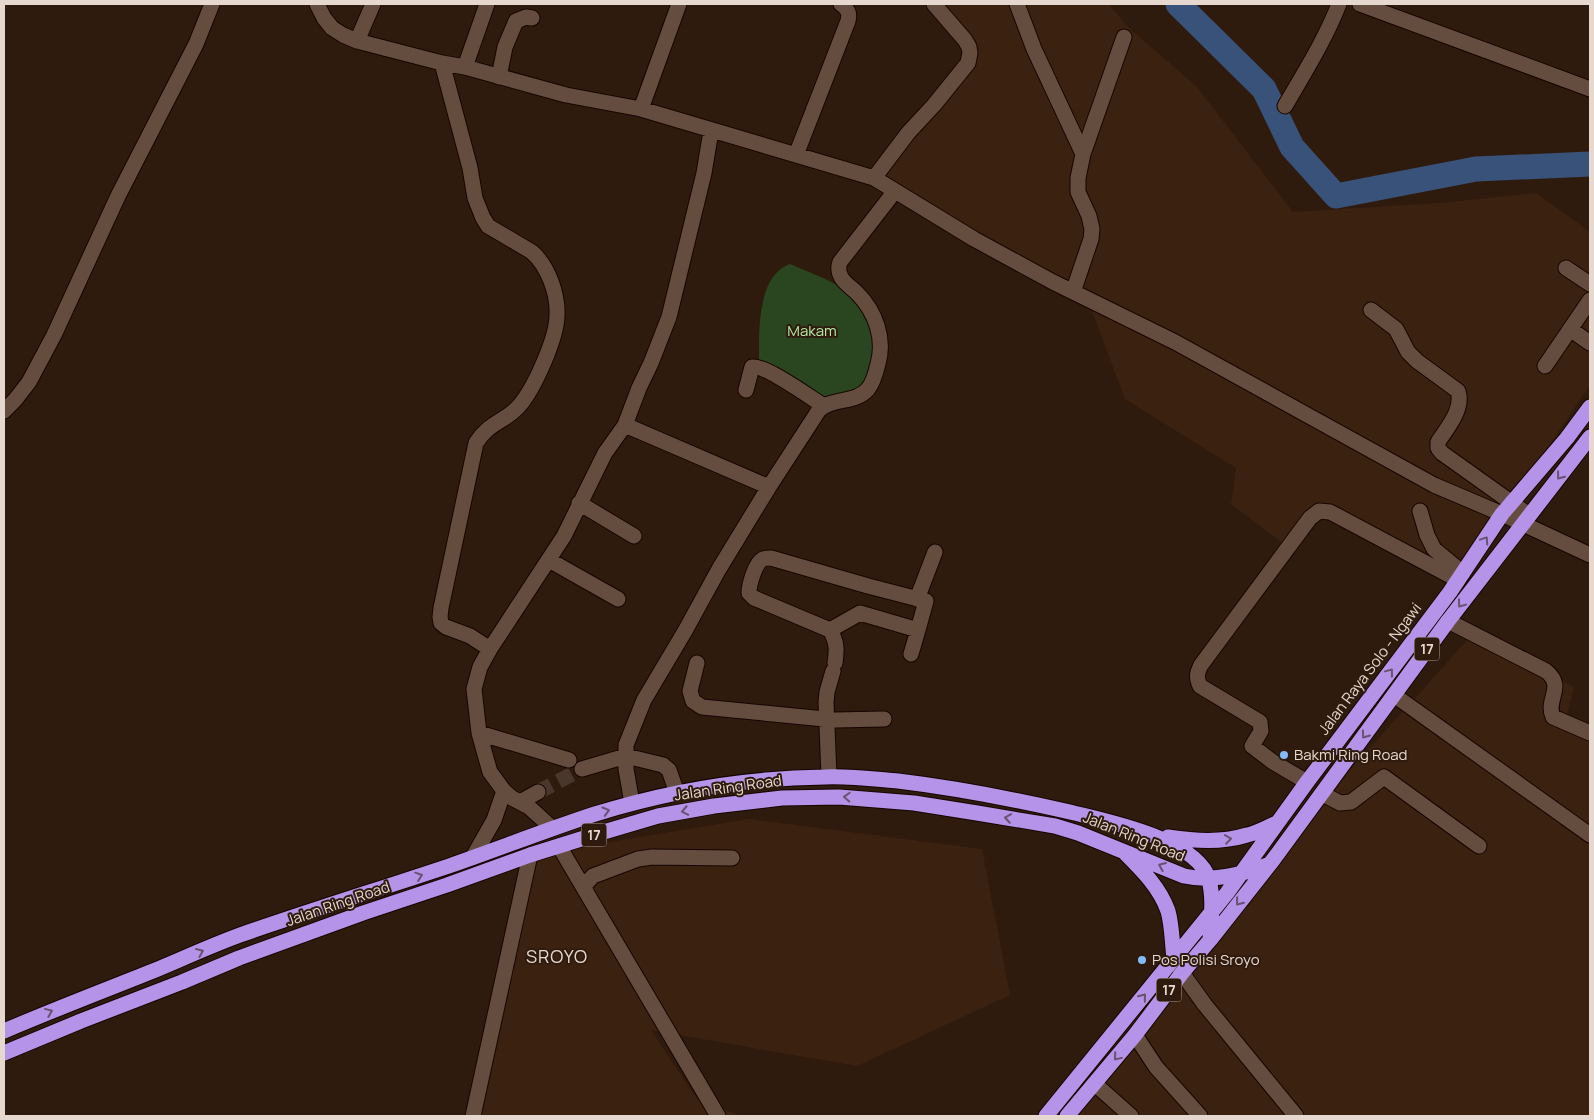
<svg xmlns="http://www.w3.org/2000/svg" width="1594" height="1120" font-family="Manrope,sans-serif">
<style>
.built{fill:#3b2110}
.green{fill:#2a4621}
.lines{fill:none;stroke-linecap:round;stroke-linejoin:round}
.river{stroke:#39527a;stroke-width:25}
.minor-tunnel{stroke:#4a372b;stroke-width:15;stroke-dasharray:15 8;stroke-linecap:butt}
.minor-casing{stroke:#160500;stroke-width:17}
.highway-casing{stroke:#160500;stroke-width:17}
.minor{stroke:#644d3f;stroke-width:15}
.highway{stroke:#b493e8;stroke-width:15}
.oneway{stroke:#6b5170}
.poi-dot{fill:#82bcfa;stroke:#2f1b0e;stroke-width:2}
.labels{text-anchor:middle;stroke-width:4;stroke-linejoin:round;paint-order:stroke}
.shield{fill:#2f1b0e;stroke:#af9f95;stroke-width:1}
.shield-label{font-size:14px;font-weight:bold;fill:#e6d8cf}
.park-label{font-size:15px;fill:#b6eaa7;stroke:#2f1b0e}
.street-label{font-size:15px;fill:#e6d8cf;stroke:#2f1b0e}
.poi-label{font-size:15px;fill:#e6d8cf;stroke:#2f1b0e;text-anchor:start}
.quarter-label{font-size:18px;letter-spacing:1px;fill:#e6d8cf;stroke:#2f1b0e}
</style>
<rect width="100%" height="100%" fill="#2f1b0e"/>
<path class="built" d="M933,4h176l19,23 69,60 96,125 147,-9 96,-10 54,39v153l-127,188 -133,-61 -42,35 -57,-43 5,-36 -111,-69 -38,-101 -213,-120 96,-120z
M1473,634l101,53 -10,38 26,10v381h-553z
M749,819l233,30 28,146 -153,71 -206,-36 45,68 44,18h-271l61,-261z"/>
<path class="green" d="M790,264l33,14 16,8 15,11 16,32 5,15 -1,16 -11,28 -37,12 -67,-39c0,-30 -2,-85 31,-97z"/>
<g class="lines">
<path class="river" d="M1178,4l86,85 28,58 44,49 140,-27 114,-5"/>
<path class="minor-tunnel" d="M538,792l44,-23"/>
<g class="minor-casing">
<path id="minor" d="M317,4l7,14 8,10 11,7 14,6 85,22 23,4 101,28 75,14 233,69 100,61 79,43 122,60 259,143 68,29 88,41
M1017,4l17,45 49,105
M1360,4l230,85
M357,41l16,-37
M442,63l28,105 5,30 8,20 5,8 44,26c16,14 26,42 25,63 0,23 -23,74 -38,91 -14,16 -30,16 -43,37l-35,165 -1,9 1,6 5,4 24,9 20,13
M465,67l22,-63
M499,77l6,-30 11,-26 10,-4 6,1
M1285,106c19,-33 40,-66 54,-102
M641,109l38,-105
M796,155l52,-134c2,-8 0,-12 -7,-17
M874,178l34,-45 26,-28 34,-42 2,-10 -1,-6 -4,-7 -31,-36
M1566,268l24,16
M1073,292l18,-53 1,-10 -3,-13 -11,-24v-14l5,-24 41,-117
M1371,310l25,19 12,23 9,9 41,30c6,18 -11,37 -20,51v6l4,5 87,62
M1570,329l20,14
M1545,366l45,-66
M746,390l6,-23c12,-3 59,31 72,39
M4,411l11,-11 14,-18 25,-47 64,-139 78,-152 16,-40
M625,425l144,62
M579,503l55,33
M1420,511l7,24 7,14 29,24
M549,560l69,39
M917,599l18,-47
M1448,621l98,50c20,16 -1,28 7,46l37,16
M830,630l30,-17 58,17 8,-29 -58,-15 -97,-28c-3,0 -6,0 -8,1 -8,4 -14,26 -14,34l5,5 76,32c7,12 7,20 5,33
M911,654l7,-24
M697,663l-7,28 3,10 9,6 133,13 49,-1
M1394,695l196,140
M479,733l90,27
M582,769l44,-13 37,9 6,5 8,23
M829,776l-3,-74 1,-10 6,-21
M1307,782l-34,-20 -21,-16 9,-15 -1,-9 -60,-36c-4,-9 -3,-13 1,-21l109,-147 9,-7 11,1 128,68
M1323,794l17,9 11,-1 33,-25 95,69
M520,802l18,-10
M632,803l-6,-34v-24l18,-45 41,-69 34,-62 50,-82 50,-77c14,-13 36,-6 49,-21 5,-6 8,-17 10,-25 7,-25 -2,-52 -21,-71 -5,-5 -13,-10 -16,-16 -3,-6 -3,-10 -1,-15l55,-71
M552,828l-23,-21 -17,-9 -8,-7 -14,-19 -11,-39 -5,-44 6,-22 10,-18 74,-113 41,-83 20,-28 14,-37 12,-25 18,-46 35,-144 7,-42
M559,846l159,270
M473,857l21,-37 10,-29
M583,887l10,-11 45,-17 14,-2 80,1
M1177,963l5,10 23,32 91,111
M1135,1035l21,32 44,49
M1095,1084l36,32
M473,1116l57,-261"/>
</g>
<g class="highway-casing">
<path id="highway" d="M1168,837c27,4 53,6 79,-2 10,-2 20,-8 30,-12
M1126,854c16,16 34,34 42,57 4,14 4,31 6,47
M4,1031c49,-21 99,-40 149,-60 29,-12 57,-25 87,-36 69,-24 140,-46 209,-69 49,-17 97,-36 146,-52 74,-23 152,-36 230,-37 24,-1 49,2 73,4 58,7 115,18 172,31 36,9 128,27 139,68 5,19 2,40 1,60
M4,1053l77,-32 101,-39 57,-24 124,-45 84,-28 83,-30 67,-21 61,-18 56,-10 68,-8 57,-1 75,6 63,10 78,13 23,7 106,43c27,6 60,-2 86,-12
M1046,1116l181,-223 80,-111 143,-190 52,-78 65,-76 23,-31
M1067,1116l68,-81 47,-62 28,-33 63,-80 175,-239 142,-184"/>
</g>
<use href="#minor" class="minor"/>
<use href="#highway" class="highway"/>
</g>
<defs><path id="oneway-chevron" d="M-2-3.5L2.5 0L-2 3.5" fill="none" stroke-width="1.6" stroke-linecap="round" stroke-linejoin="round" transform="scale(1.25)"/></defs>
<g class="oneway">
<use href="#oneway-chevron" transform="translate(1560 476) rotate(128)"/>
<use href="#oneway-chevron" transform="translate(1485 540) rotate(-56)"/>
<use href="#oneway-chevron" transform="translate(1461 604) rotate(127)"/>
<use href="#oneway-chevron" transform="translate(1390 672) rotate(-53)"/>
<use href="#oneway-chevron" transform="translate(1365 735) rotate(126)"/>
<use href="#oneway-chevron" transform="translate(847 797) rotate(-177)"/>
<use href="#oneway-chevron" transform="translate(606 811) rotate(-16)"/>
<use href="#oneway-chevron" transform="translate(685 811) rotate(169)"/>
<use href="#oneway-chevron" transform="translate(1008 818) rotate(-171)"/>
<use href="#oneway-chevron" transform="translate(1228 839) rotate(-8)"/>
<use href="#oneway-chevron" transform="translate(1162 866) rotate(-157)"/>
<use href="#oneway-chevron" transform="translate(419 876) rotate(-19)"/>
<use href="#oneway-chevron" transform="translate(1239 902) rotate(128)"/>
<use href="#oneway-chevron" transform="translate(200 952) rotate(-23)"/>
<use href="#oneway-chevron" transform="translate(1143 997) rotate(-51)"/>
<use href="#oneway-chevron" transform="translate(49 1012) rotate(-22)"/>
<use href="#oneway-chevron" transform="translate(1117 1057) rotate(130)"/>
</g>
<g class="poi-dot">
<circle cx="1284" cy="755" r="5"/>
<circle cx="1142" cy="960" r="5"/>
</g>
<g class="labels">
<g class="shield">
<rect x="1414.5" y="637.5" width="25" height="23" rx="4"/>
<rect x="581.5" y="823.5" width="25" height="23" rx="4"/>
<rect x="1156.5" y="978.5" width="25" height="23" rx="4"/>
</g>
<g class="shield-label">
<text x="1427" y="654">17</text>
<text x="594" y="840">17</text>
<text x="1169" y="995">17</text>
</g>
<g class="park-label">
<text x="812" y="336">Makam</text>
</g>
<g class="street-label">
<text transform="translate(1370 669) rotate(-53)" y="5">Jalan Raya Solo - Ngawi</text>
<text transform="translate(728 788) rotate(-8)" y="5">Jalan Ring Road</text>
<text transform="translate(1134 837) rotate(22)" y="5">Jalan Ring Road</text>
<text transform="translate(338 904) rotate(-19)" y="5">Jalan Ring Road</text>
</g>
<g class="poi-label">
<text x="1294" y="760">Bakmi Ring Road</text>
<text x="1152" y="965">Pos Polisi Sroyo</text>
</g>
<g class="quarter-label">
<text x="557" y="963">SROYO</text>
</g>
</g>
<rect width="1594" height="1120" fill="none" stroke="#e6d8cf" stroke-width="10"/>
</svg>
